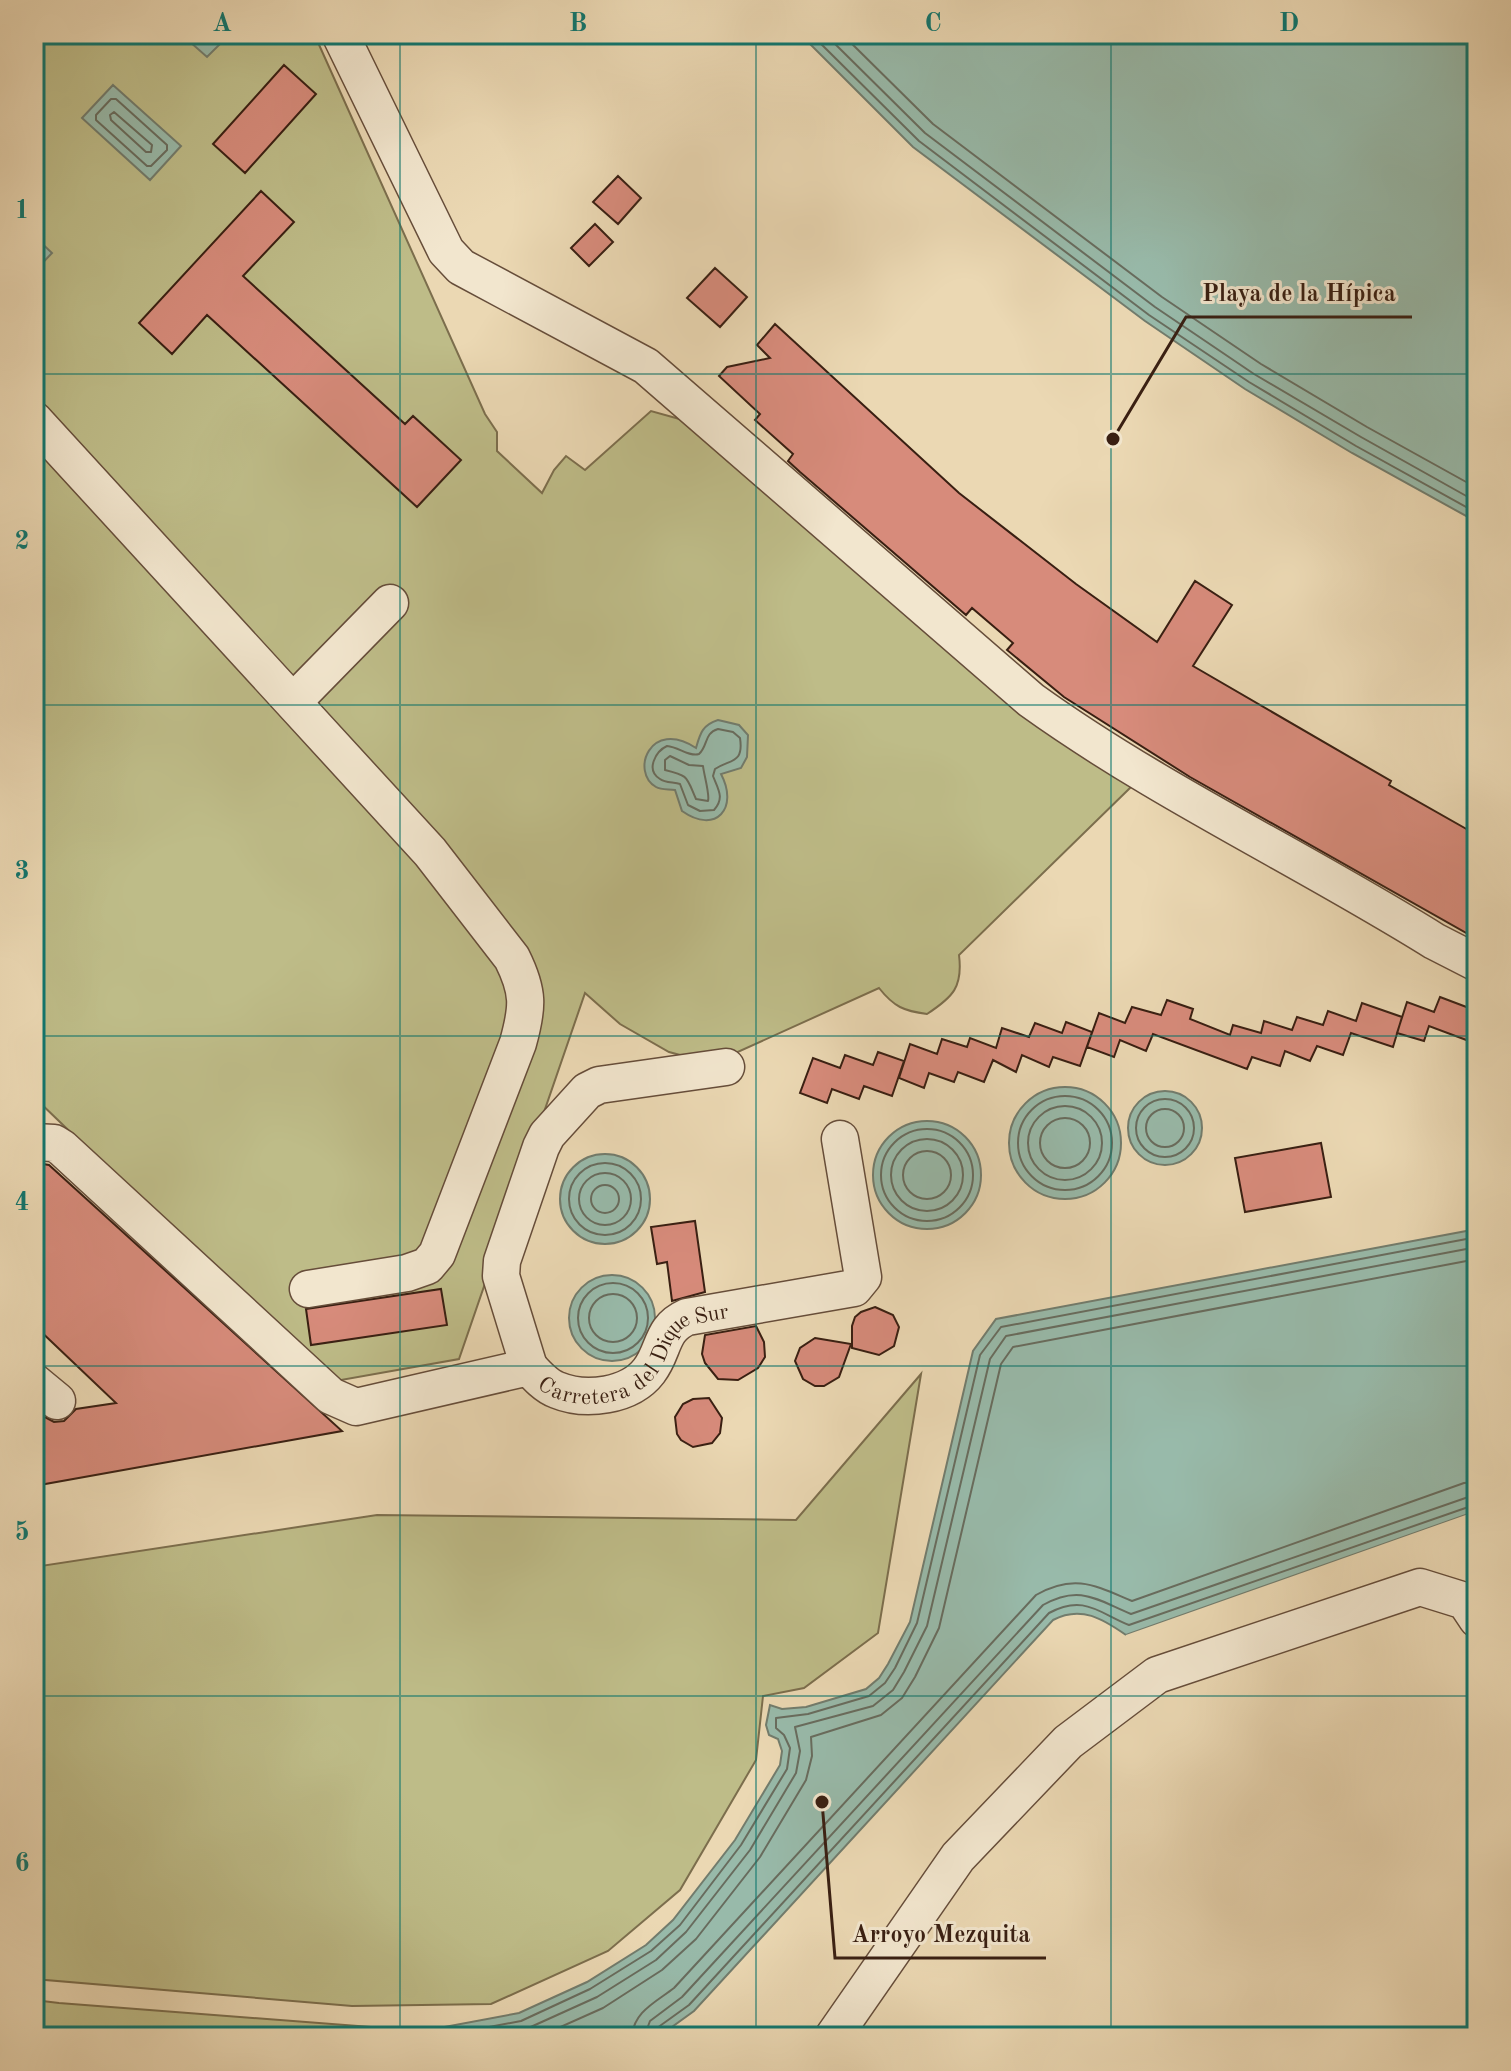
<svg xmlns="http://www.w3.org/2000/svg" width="1511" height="2071" font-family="'Old Standard TT',serif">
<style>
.green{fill:#bebc88;stroke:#7c6e4d;stroke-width:2}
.water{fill:#98baaa;stroke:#727c6d;stroke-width:2}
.pier{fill:#ebd8b3}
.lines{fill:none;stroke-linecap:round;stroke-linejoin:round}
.shore{stroke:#686c5e;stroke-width:2}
.building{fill:#d78b7b;stroke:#391f12;stroke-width:2}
.minor-casing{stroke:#664d3a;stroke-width:39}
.minor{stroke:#f2e6ce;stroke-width:36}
.grid{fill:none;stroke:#0f766e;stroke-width:2;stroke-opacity:0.55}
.labels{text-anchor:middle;stroke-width:6;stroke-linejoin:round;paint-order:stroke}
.street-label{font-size:22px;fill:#391f12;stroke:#f2e6ce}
.leader{fill:none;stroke:#391f12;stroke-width:3}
.callout-dot{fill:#391f12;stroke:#f2e6ce;stroke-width:3}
.callout-label{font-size:24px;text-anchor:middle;font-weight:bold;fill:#391f12;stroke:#f2e6ce;stroke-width:6;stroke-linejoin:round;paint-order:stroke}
.neatline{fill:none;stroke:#0f766e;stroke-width:3}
.grid-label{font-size:26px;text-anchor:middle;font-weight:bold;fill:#0f766e}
</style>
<rect width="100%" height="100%" fill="#ebd8b3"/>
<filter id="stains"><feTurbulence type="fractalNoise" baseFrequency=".0025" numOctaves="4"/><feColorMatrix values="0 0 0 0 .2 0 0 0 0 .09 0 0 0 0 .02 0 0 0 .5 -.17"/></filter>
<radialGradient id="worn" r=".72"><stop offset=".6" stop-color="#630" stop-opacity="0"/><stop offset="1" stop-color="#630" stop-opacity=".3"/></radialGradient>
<path class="green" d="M34,34h276l6,4 169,376 12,18v19l45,42 12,-23 12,-14 19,14 66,-59 32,9 449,366 -173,169c4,32 -6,42 -32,59 -23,-3 -33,-7 -48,-26l-159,72 -25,-1 -26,-7 -49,-28 -35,-31 -126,366 -129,23 -296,-285z
M921,1374l-43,259 -74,55 -41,8 -7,64 -76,130 -72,61 -117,53 -139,2 -318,-27v-412l343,-52 419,5z
M34,2000l25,3 364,28 -67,6h-322z"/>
<path class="water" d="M181,34h36l7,6 -17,17z
M800,34h677v488l-125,-69 -107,-64 -100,-68 -232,-174z
M113,85l68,61 -31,34 -68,-62z
M34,236l18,17 -18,19z
M718,720l21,5 9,10 -1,22 -6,11 -20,6c18,34 -5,61 -39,37l-7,-21c-7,-1 -14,0 -19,-3 -26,-15 -6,-69 40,-39 4,-14 6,-23 22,-28z
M1009 1143a56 56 0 1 1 112 0a56 56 0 1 1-112 0Z
M1128 1128a37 37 0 1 1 74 0a37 37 0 1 1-74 0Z
M873 1175a54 54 0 1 1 108 0a54 54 0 1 1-108 0Z
M560 1199a45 45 0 1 1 90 0a45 45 0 1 1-90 0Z
M1477,1229v282l-351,124c-23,-16 -45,-30 -73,-15l-359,391 -36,26h-302l67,-6 96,-18 68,-31 59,-37 27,-25 62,-80 45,-75 2,-14 -4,-12 -9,-4 -3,-10 4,-20 12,4 24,-2 60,-18 13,-11 9,-14 22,-42 63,-271 23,-32z
M569 1318a43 43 0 1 1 86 0a43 43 0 1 1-86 0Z"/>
<path class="pier" d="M1477,1511v4l-353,123 2,-3z"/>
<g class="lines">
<path class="shore" d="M811,34l108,107 230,174 100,67 107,64 121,67
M825,34l100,99 230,174 99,67 107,63 116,65
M842,34l91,90 229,173 99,67 106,63 110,61
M111,99h5l51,46v5l-16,16h-4l-51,-46v-5z
M114,112l38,33 -1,7h-5l-35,-32 -1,-5z
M718,729l15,3 7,6c4,26 -10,21 -25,31l-2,7c5,13 12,22 1,34l-14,1 -12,-6 -8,-21c-6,-2 -15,-1 -20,-5 -15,-9 -4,-28 7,-33 12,1 22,11 32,8 9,-8 5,-21 19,-25z
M670,756l19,9 14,1c1,9 7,29 5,35l-12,-2c-10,-23 -7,-23 -31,-29v-10z
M1018 1143a47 47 0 1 1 94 0a47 47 0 1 1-94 0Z
M1136 1128a29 29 0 1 1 58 0a29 29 0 1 1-58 0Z
M1028 1143a37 37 0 1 1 74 0a37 37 0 1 1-74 0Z
M1146 1128a19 19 0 1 1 38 0a19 19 0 1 1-38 0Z
M1040 1143a25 25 0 1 1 50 0a25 25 0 1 1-50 0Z
M881 1175a46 46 0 1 1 92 0a46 46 0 1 1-92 0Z
M891 1175a36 36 0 1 1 72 0a36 36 0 1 1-72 0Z
M903 1175a24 24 0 1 1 48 0a24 24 0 1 1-48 0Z
M569 1199a36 36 0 1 1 72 0a36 36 0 1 1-72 0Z
M579 1199a26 26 0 1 1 52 0a26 26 0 1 1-52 0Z
M591 1199a14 14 0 1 1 28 0a14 14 0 1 1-28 0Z
M578 1318a35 35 0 1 1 70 0a35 35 0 1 1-70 0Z
M589 1318a24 24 0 1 1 48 0a24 24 0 1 1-48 0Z
M436,2037l85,-16 69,-32 61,-38 29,-26 61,-80 46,-76 3,-21 -6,-13 -8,-7v-10l32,-4 61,-18 16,-13 10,-15 22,-45 63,-268 21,-28 476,-90
M492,2037l32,-7 73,-33 59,-37 30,-28 64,-82 46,-77 4,-22 -5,-24 78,-21 20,-16 11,-18 23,-46 63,-267 16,-23 471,-89
M538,2037l65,-29 59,-38 34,-31 64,-82 46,-77 6,-24 -1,-19 70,-22 21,-17 13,-21 24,-49 62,-264 12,-17 464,-88
M632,2037c1,-25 24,-35 42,-49l362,-393c39,-22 60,-9 96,6l332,-118 13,-1
M644,2037l6,-16 32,-24 361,-392c37,-21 54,-5 88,9l346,-120
M654,2037l3,-9 32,-23 360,-392c35,-19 50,0 80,12l348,-121"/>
</g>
<path class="building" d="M284,65l32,29 -71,79 -32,-29z
M618,176l23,22 -23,26 -25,-22z
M261,191l33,31 -51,54 162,148 8,-8 48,44 -44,47 -210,-192 -35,39 -33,-31z
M595,224l18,18 -24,24 -18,-18z
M715,268l32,29 -27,30 -33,-29z
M775,324l184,169 117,91 81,58 38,-61 37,24 -39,61 198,115 -2,4 88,50v104l-287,-162 -126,-80 -57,-47 6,-7 -41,-35 -6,7 -166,-143 -12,-11 5,-7 -38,-34 5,-6 -41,-38 8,-9 43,-9 -13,-13z
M1440,997l37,14v33l-48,-18 -5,15 -27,-8 10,-31 27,10z
M1167,1000l26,9 -3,10 40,16 3,-10 28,8 3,-12 28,9 5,-13 26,8 5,-14 28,10 6,-18 40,14 -9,30 -42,-14 -8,22 -26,-9 -7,15 -25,-10 -5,15 -28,-9 -5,12 -94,-35 -7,17 -26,-11 -6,17 -27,-10 12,-34 26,10 7,-16 29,8z
M1066,1022l26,10 -12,34 -27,-9 -4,10 -27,-12 -6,17 -23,-12 -9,22 -26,-10 -4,10 -25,-9 -5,15 -25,-10 11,-34 27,10 5,-15 25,8 3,-9 26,10 6,-20 27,9 6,-14 27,10z
M878,1052l26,9 -12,35 -28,-10 -5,13 -27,-10 -5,14 -27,-10 13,-35 27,10 5,-13 28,10z
M1321,1143l10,54 -86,15 -10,-54z
M37,1163l12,2 293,266 -308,55v-70l7,-1 13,7 10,-1 12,-12 40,-6 -82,-78v-158z
M695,1221l10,71 -33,9 -5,-39 -10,2 -6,-37z
M441,1289l6,36 -136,20 -5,-36z
M875,1307l18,8 6,12 -5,19 -15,9 -27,-7v-22l3,-9 6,-5z
M756,1326l8,16 1,15 -7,11 -20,12 -20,-1 -13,-16 -3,-9 3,-19z
M815,1338l36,6 -12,33 -15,9h-9l-12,-7 -8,-18 5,-13z
M709,1398l13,20 -2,15 -8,10 -19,4 -12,-7 -4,-6 -2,-17 8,-13 10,-5z"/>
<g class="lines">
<g class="minor-casing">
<g id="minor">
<path d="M340,34l106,217 15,16 185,99 385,334c128,92 270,158 403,241l43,22"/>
<path d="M34,420l396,432 82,106c17,34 16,49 6,85l-81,211 -10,12 -20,7 -99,16"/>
<path d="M294,701l96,-98"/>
<path id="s1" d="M34,1142l20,1 8,5 269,248 25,11 173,-40c8,9 17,19 28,23 29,12 73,6 92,-19 16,-21 11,-42 38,-54l167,-29 9,-11 -23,-138"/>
<path d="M529,1367l-28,-91 1,-15 39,-114 6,-12 40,-44 12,-6 127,-18"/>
<path d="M34,1382l23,19"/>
<path d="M833,2037l125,-180 110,-115 89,-67 263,-88 45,14 12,18"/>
</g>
</g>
<use href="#minor" class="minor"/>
</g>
<path class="grid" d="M400,34v2003M756,34v2003M1111,34v2003M34,374h1443M34,705h1443M34,1036h1443M34,1366h1443M34,1696h1443"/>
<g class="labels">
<g class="street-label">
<text dy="8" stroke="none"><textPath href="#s1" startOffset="732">Carretera del Dique Sur</textPath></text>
</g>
</g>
<path class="leader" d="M1113 439L1186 317H1412M822 1802L835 1958H1046"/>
<g class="callout-dot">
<circle cx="1113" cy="439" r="8"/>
<circle cx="822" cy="1802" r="8"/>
</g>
<g class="callout-label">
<text x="1299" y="301">Playa de la Hípica</text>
<text x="941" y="1942">Arroyo Mezquita</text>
</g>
<rect width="1511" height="2071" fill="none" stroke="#ebd8b3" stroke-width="88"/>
<rect x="44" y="44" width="1423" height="1983" class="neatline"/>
<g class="grid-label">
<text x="222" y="31">A</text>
<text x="578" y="31">B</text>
<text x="933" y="31">C</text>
<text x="1289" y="31">D</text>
<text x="22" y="218">1</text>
<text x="22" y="549">2</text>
<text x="22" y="879">3</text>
<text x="22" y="1210">4</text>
<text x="22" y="1540">5</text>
<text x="22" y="1871">6</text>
</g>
<rect width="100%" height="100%" filter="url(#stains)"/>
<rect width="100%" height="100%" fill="url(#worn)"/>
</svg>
